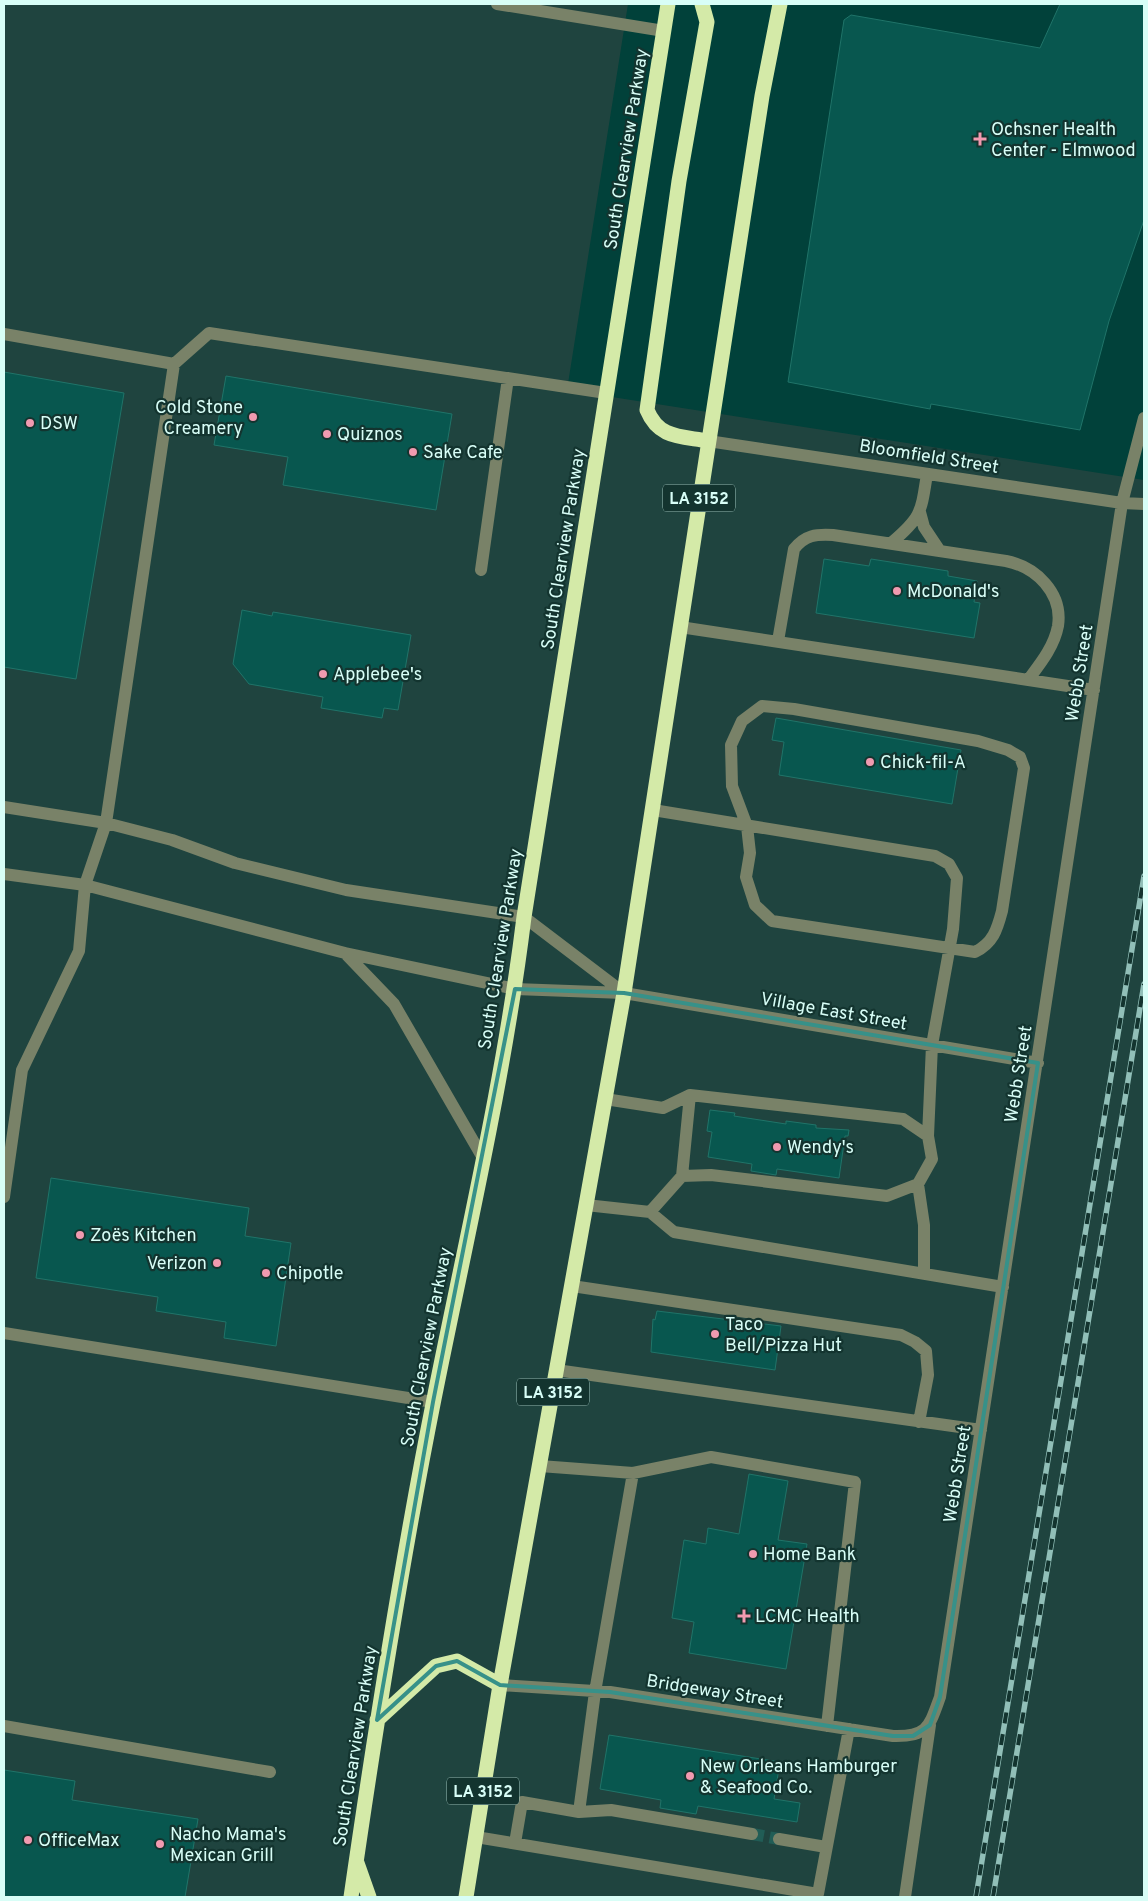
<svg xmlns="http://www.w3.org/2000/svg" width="1148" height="1901" font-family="Overpass,sans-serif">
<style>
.built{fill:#1f443f}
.building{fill:#08574f;stroke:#207469}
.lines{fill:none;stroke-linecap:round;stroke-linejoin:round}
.minor-tunnel{stroke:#215d56;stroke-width:12;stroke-dasharray:12 6;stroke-linecap:butt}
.minor{stroke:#798268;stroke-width:12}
.highway{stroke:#d4eaa8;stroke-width:15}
.rail-casing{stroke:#91bfb8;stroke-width:5.5}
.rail{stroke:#13342f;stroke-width:4;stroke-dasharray:11;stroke-linecap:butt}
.marked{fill:none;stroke:#379189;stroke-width:4;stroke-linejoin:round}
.poi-dot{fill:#f19ab0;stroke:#13342f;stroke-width:2}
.labels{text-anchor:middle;stroke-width:4.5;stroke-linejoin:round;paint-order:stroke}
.shield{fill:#13342f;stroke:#9dc1bb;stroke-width:1}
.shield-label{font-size:16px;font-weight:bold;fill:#d8fef7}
.poi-label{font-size:18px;fill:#d8fef7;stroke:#13342f;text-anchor:start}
.street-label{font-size:18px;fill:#d8fef7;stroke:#13342f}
</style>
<rect width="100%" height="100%" fill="#01413a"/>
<path class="built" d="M4,4h624l-61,386 577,90v1417h-1140z"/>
<path class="building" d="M1060,4h84v216l-35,101 -29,109 -149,-26 -1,5 -142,-27 56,-362 7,-5 189,33z
M4,372l120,21 -48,286 -72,-12z
M226,376l226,38 -16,96 -153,-25 5,-28 -74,-12z
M824,559l45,7 2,-7 77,12v5l29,5 -3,21 6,1 -6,35 -158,-25z
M242,610l30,6 1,-4 138,23 -13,75 -14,-2 -2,10 -61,-10 2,-11 -74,-13 -16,-20z
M776,718l185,32 -9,54 -173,-29 5,-33 -12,-2z
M710,1110l25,3 -1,3 52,8v-3l30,4v3l33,2 -1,6h-3l-6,42 -62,-9 -1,6 -25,-4 1,-7 -44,-7 4,-25 -5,-1z
M51,1178l198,30 -4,28 46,7 -15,103 -52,-8 2,-16 -70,-11 2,-14 -122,-19z
M657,1311l124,15 -6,44 -124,-18 2,-33 2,1z
M749,1474l39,7 -10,59 29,4 -21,125 -97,-16 5,-31 -22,-4 12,-78 22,4 2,-16 31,6z
M609,1735l171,27 -6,37 26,4 -3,19 -99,-16 -2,8 -36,-6 1,-8 -61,-11z
M4,1770l71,11 -3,19 126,19 -13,78h-181z"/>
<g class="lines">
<path class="minor-tunnel" d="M752,1834l27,5"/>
<path class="minor" d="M497,4l167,27
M4,334l170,30 35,-31 397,60
M708,441l414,62 22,1
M920,512l4,15 16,24
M891,543c31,-26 30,-31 36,-69
M481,570l27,-192
M680,627l414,63
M778,641l16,-92c11,-14 22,-15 39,-14l173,26c30,6 57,32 52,65 -4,21 -18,38 -30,54
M762,706l32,3 184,32 30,9 12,7 4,11 -22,143c-5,19 -9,32 -27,41l-203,-31 -17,-16 -9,-28 4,-24 -3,-27 -15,-40 -1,-41 11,-24z
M4,807l102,16 66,17 63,23 111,27 178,27 100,76
M653,810l282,46 14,8 8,14 -4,51 -21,116 -4,91
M4,874l81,11 260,68 49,51 89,154
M345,953l170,36 109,4 414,70
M682,1176l8,-81
M918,1184l6,41v48
M4,1197l18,-127 57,-119 6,-66 21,-62 68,-459
M586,1205l64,7 32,-36 29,-1 176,21 31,-12 14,-25 -4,-23 -25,-17 -213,-24 -27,13 -58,-9
M650,1212l24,20 329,55
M572,1286l329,49 14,7 11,9 2,24 -9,47
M4,1333l429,69
M556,1370l425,60
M540,1466l93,7 78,-16 144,25 -28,244
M500,1685l110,7 283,44c35,1 36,-9 47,-39l182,-1194 22,-85
M4,1726l266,46
M579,1812l16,-120 38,-219
M476,1837l342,57 31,-165
M779,1839l47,8
M515,1843l7,-41 57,10 32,-2 141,24
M905,1897l25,-172"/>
<path class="highway" d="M702,4l5,18 -28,159 -32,229c12,29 34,26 61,31
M377,1720l59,-54 21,-5 43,24
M357,1863l12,34
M351,1897c24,-166 50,-333 83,-498 32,-160 70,-319 90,-482l144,-913
M466,1897l34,-212 124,-692 138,-897 18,-92"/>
<g class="rail-casing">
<path id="rail" d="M976,1897l168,-1021
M993,1897l151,-913"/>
</g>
<use href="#rail" class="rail"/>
</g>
<path class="marked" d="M515,989l109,4 414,70 -98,634 -10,28 -17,11h-20l-283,-44 -110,-7 -43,-24 -21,5 -59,54 56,-318z"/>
<g class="poi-dot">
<path d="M977.5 131.5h5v5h5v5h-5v5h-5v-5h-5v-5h5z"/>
<circle cx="253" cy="417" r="5"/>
<circle cx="30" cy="423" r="5"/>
<circle cx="327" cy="434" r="5"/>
<circle cx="413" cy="452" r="5"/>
<circle cx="897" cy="591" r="5"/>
<circle cx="323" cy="674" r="5"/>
<circle cx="870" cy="762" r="5"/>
<circle cx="777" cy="1147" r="5"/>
<circle cx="80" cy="1235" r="5"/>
<circle cx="217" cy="1263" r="5"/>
<circle cx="266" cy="1273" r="5"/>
<circle cx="715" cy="1334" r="5"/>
<circle cx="753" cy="1554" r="5"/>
<path d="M741.5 1608.5h5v5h5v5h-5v5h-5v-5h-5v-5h5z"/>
<circle cx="690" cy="1776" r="5"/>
<circle cx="28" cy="1840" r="5"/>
<circle cx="160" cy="1844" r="5"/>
</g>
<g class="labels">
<g class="shield">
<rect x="663" y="484.5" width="72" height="27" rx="4"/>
<rect x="517" y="1378.5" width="72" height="27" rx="4"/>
<rect x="447" y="1777.5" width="72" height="27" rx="4"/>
</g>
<g class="shield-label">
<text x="699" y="504">LA 3152</text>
<text x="553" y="1398">LA 3152</text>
<text x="483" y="1797">LA 3152</text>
</g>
<g class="poi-label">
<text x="991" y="135">Ochsner Health<tspan x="991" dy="21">Center - Elmwood</tspan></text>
<text x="243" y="413" text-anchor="end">Cold Stone<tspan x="243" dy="21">Creamery</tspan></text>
<text x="40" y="429">DSW</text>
<text x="337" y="440">Quiznos</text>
<text x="423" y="458">Sake Cafe</text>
<text x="907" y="597">McDonald's</text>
<text x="333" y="680">Applebee's</text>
<text x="880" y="768">Chick-fil-A</text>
<text x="787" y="1153">Wendy's</text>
<text x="90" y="1241">Zoës Kitchen</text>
<text x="207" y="1269" text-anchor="end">Verizon</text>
<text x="276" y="1279">Chipotle</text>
<text x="725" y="1330">Taco<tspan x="725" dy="21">Bell/Pizza Hut</tspan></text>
<text x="763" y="1560">Home Bank</text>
<text x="755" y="1622">LCMC Health</text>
<text x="700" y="1772">New Orleans Hamburger<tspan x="700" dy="21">&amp; Seafood Co.</tspan></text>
<text x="170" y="1840">Nacho Mama's<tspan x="170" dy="21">Mexican Grill</tspan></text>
<text x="38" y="1846">OfficeMax</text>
</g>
<g class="street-label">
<text transform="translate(626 149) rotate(-81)" y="6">South Clearview Parkway</text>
<text transform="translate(929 456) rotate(9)" y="6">Bloomfield Street</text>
<text transform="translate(563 549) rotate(-81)" y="6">South Clearview Parkway</text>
<text transform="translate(1079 673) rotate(-81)" y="6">Webb Street</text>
<text transform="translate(500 949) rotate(-81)" y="6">South Clearview Parkway</text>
<text transform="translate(834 1011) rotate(10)" y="6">Village East Street</text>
<text transform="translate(1018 1074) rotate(-81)" y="6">Webb Street</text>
<text transform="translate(426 1347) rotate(-79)" y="6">South Clearview Parkway</text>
<text transform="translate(957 1474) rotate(-81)" y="6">Webb Street</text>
<text transform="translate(715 1691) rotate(9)" y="6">Bridgeway Street</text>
<text transform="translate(355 1746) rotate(-81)" y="6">South Clearview Parkway</text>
</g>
</g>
<rect width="1148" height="1901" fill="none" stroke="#d8fef7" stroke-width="10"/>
</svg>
